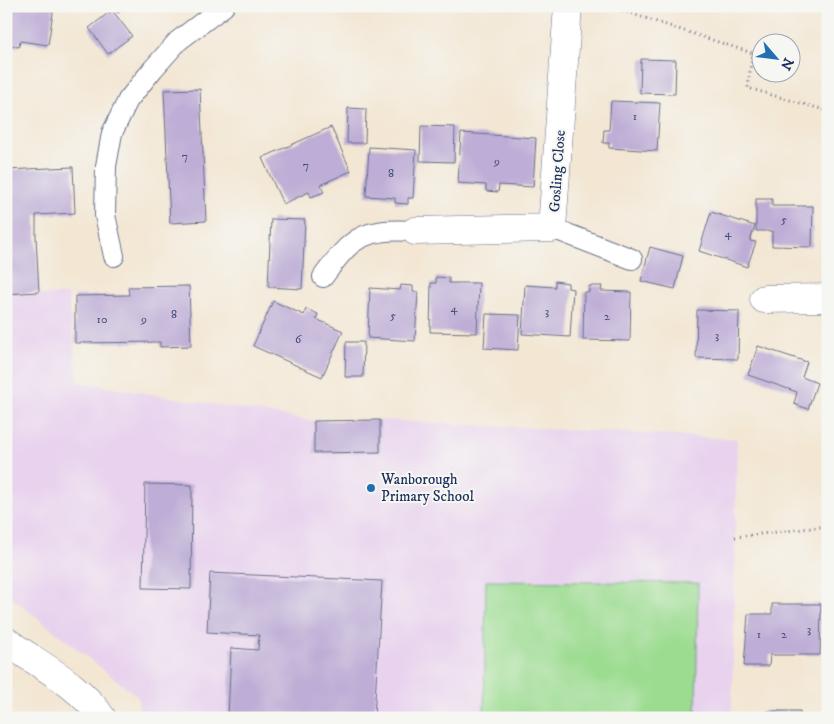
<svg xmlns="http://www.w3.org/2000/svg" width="834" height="724" font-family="'IM FELL DW Pica',serif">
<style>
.built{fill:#e8d2ee}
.green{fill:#9cdc91;stroke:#5c8678}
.building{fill:#beadd6}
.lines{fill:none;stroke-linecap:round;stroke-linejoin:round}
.service-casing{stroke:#676f87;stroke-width:22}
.minor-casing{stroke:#676f87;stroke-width:29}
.path{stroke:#676f87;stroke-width:3;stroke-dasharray:1 4;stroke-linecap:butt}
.service{stroke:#fff;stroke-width:20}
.minor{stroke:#fff;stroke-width:28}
.poi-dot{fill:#1f6fb2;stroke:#f6f6f2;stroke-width:2}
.labels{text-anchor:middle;stroke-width:4;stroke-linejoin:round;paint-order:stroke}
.number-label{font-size:12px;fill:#444e7c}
.street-label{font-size:15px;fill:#1b2f5e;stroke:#f6f6f2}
.poi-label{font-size:15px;fill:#1b2f5e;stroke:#f6f6f2;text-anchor:start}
</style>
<rect width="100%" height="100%" fill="#f6f6f2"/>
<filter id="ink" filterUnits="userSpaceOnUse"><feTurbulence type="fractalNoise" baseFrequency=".02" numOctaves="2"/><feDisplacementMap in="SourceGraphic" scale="10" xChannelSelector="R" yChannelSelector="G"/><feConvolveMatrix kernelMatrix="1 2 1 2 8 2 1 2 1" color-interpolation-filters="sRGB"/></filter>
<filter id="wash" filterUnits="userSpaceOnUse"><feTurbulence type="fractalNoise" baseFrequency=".0096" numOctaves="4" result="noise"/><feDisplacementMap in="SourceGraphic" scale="20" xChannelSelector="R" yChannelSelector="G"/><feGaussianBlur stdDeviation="1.12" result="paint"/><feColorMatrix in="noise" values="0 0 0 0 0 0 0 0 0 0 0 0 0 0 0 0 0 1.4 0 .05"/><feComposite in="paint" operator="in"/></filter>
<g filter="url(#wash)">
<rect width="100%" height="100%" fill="#f3e7d4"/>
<path class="built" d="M6,294l62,1 10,87 236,39 66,-1 357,19 -5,279h-592l-2,-21 -132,-104z"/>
<path class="green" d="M486,581l212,2 -2,135h-212z"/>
<g id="blocks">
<path class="building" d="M6,6h48l-6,39 -28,-4 -1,6 -13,-2z
M112,6h13l-7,7z
M112,10l20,26 -24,18 -19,-26z
M641,59l35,1 -1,34 -35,-1z
M200,89l6,132 -36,2 -6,-133z
M611,101l49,2 -3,48 -48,-3v-5h-6l1,-13h5z
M348,108l18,1 -1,34h-18z
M421,126l34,1 -1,35 -34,-1z
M331,127l20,44 -31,14 4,7 -13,5 -2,-5 -26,12 -21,-46z
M461,133l75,5 -3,49 -34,-2 -1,7 -12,-1v-6l-28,-2z
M369,147l47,3 -3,48h-5v6l-13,-1v-5l-29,-2z
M73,167l2,46 -39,2v22l3,55 -33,2v-124z
M756,199h16v7h41l-1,41 -40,-1v-15h-16z
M711,212l44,14 -5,15 6,1 -9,25 -48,-16z
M271,219l34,1 -3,69 -34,-2z
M650,247l33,9 -8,33 -34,-8z
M436,277l13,1v5h30l-2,50 -47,-1 1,-49h5z
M555,281l13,2v5l5,1 -3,48 -48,-3 3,-49 30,2z
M401,285l12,1v6h5l-3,49 -47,-3 2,-50 30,2z
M189,286l2,60 -31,1v-5l-85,1v-47l54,-1 -1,-8z
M589,286h13l-1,5 30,1 -1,49 -47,-1 1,-48h5z
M273,301l31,14 2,-6 12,5 -2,5 27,12 -21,46 -69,-31z
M697,310l42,1 -1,48 -42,-1z
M486,314l34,1 -2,35 -34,-2z
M346,342h18l-1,35h-18z
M758,346l49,16 -5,15 15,6 -9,26 -14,-5 3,-12 -49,-17z
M380,420v32l-66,1v-32z
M145,484l47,1 -1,104 -48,-1z
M210,573l172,8 -8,137h-146l3,-70 27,2 1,-15 -52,-3z
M772,604h49l-1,51h-50l-1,11h-25l4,-52h24z
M768,711h32v7h-32z"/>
</g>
</g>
<g filter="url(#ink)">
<use href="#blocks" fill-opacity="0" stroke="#676f87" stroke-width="1"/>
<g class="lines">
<g class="service-casing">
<path id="service" d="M552,228l80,31
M114,256l-9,-41 1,-49 6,-33 16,-33 25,-31 25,-28 46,-35
M323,277c9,-12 17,-24 28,-33 18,-15 42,-14 64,-13"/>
</g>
<g class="minor-casing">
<path id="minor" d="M415,231l137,-3 16,-222
M764,299l64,-1
M6,641c31,23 75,44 96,77"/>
</g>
<path class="path" d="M608,6l144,47 -4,35 80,23
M735,537l93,-11"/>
<use href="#service" class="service"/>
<use href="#minor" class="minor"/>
</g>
</g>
<circle class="poi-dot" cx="371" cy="488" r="5"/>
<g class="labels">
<g class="number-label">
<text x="635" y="120">1</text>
<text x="185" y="160">7</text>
<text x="497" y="165">9</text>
<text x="306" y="169">7</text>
<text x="391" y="177">8</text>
<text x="784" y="223">5</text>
<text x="728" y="237">4</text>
<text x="454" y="312">4</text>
<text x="547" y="315">3</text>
<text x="174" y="318">8</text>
<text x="393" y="319">5</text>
<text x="607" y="320">2</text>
<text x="102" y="323">10</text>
<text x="144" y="323">9</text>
<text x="717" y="339">3</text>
<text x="298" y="343">6</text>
<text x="809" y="633">3</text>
<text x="759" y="638">1</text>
<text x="784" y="638">2</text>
</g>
<g class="street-label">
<text transform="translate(557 171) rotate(-86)" y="5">Gosling Close</text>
</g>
<g class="poi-label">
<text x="381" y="484">Wanborough<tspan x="381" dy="17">Primary School</tspan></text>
</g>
</g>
<rect width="834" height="724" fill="none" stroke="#f6f6f2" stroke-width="25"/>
<g transform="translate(776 58) rotate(118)"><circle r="24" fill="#f6f6f2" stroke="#9ea6b7"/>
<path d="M0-4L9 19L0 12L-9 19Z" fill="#1f6fb2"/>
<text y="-8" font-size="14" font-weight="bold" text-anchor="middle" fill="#1b2f5e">N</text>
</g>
</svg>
